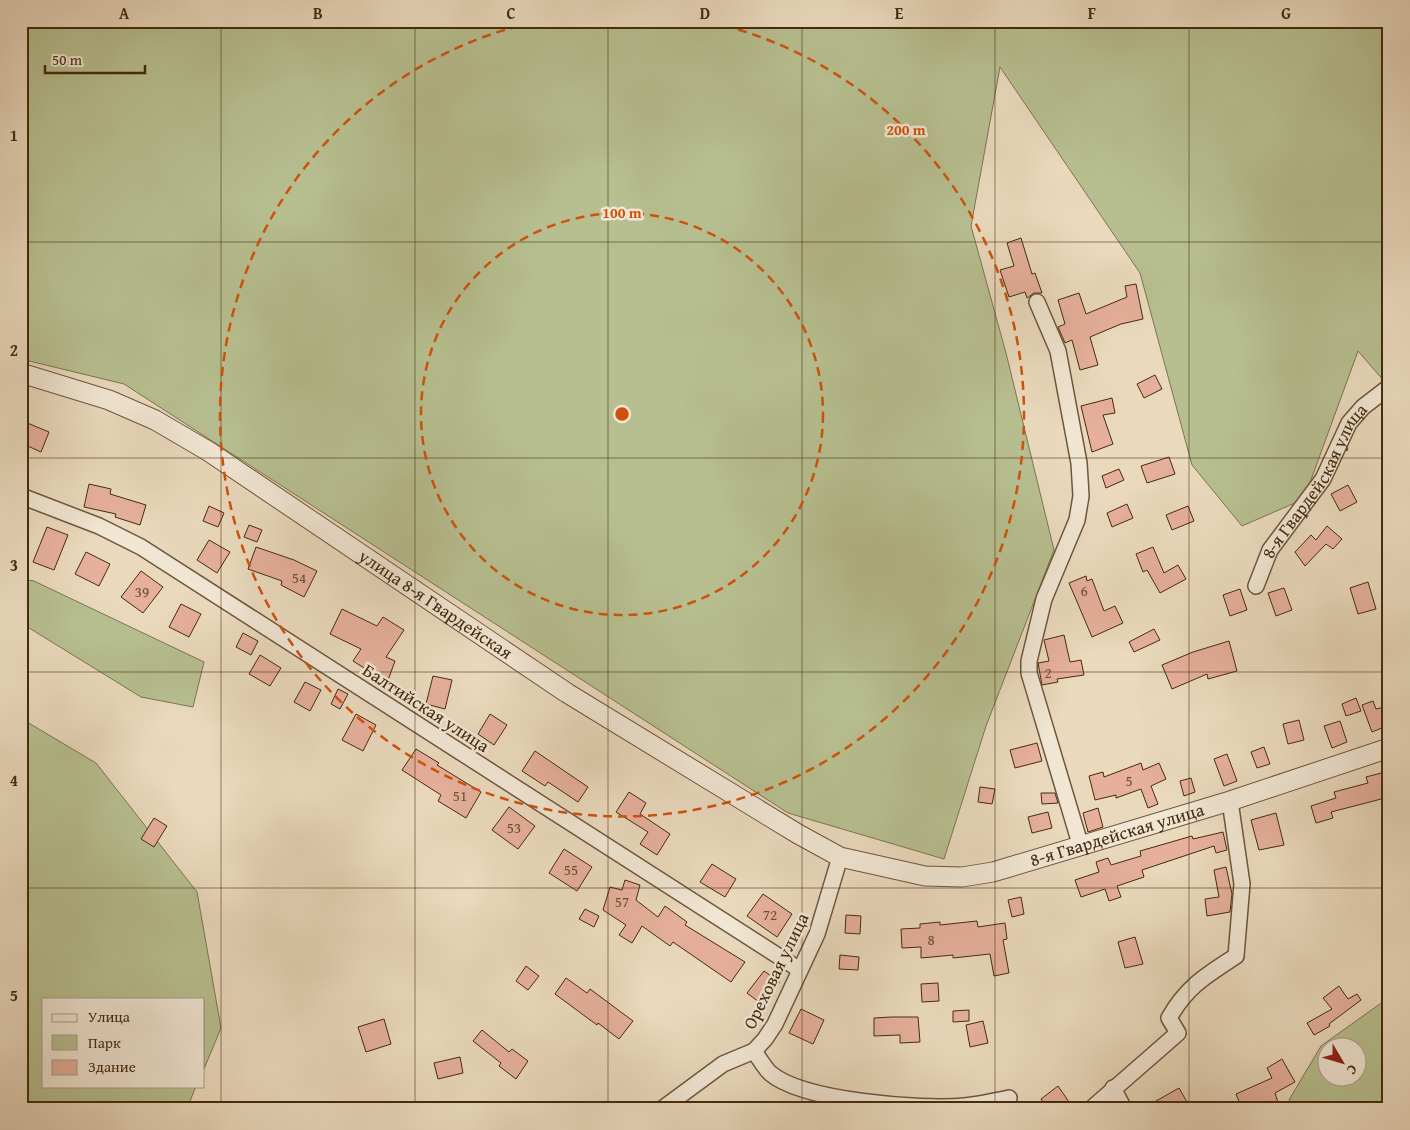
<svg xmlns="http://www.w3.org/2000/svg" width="1410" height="1130" font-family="'Gentium Book Plus',serif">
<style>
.green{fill:#b7bf90;stroke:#7e7450;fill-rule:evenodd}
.building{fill:#e6b09c;stroke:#442a0f}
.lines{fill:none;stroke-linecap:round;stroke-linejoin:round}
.minor-casing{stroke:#6e563a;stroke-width:18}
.tertiary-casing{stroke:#6e563a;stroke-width:21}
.minor{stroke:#f1e6d4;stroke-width:15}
.tertiary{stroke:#f1e6d4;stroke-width:19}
.grid{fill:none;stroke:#442a0f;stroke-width:1;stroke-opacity:0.55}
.ring{fill:none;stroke:#cf520c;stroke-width:2.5;stroke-dasharray:9 6}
.labels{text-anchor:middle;stroke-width:5;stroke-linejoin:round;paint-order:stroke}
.number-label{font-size:15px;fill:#6c4c32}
.street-label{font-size:18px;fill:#442a0f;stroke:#f1e6d4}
.centre{fill:#cf520c;stroke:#f1e6d4;stroke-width:2.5}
.ring-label{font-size:15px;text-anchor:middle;font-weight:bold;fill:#cf520c;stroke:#f1e6d4;stroke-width:5;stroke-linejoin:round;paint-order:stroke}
.neatline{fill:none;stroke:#442a0f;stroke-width:2}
.grid-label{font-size:16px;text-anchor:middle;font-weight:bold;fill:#442a0f}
</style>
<rect width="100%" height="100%" fill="#ead9bd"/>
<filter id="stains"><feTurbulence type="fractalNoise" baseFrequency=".004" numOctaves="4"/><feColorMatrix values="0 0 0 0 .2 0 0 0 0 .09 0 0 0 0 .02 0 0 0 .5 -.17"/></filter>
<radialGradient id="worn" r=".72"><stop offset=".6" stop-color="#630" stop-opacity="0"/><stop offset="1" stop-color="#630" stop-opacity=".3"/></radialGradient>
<path class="green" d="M21,21h1368v359l-5,1 -26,-30 -54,148 -62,27 -50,-61 -52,-192 -140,-206 -29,159 35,127 48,197 -68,176 -42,133 -156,-46 -664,-429 -103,-25z
M21,579l13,2 170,81 -11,45 -52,-10 -120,-74z
M27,722l69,41 101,129 24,136 -17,41v-70h-160v87h152l-9,23h-166v-376z
M1389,993v116h-94l-6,-9 32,-54 63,-45zM1328,1048h30v30h-30z"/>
<path class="building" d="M1021,238l11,36 3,-1 7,20h-8l-7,5 -2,-6 -16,5 -9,-27 14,-4 -7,-23z
M1136,284l7,35 -22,5 -31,13 8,28 -18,5 -8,-30 -7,3 -7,-16 7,-3 -7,-24 21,-7 7,21 41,-17 -2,-11z
M1155,375l7,14 -18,9 -7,-14z
M1112,398l3,15 -12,2 10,29 -21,8 -11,-46z
M25,422l24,10 -8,20 -20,-9v-13z
M1169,457l6,17 -28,9 -6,-17z
M1119,469l5,11 -18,8 -4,-12z
M89,484l22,5 -1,5 36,11 -6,20 -25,-8 1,-3 -32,-7z
M1348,485l9,17 -17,9 -9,-17z
M1127,504l6,14 -21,9 -5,-14z
M209,506l15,7 -6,14 -15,-6z
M1188,506l6,15 -22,9 -6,-15z
M249,525l13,5 -5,12 -13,-5z
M1327,526l15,13 -9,10 -7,-5 -21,22 -10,-14 16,-17 5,5z
M47,527l21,8 -14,35 -21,-8z
M209,540l21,12 -13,21 -20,-13z
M256,547l38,13 23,11 -13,26 -23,-12 1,-4 -34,-12z
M1153,547l11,26 14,-8 8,14 -26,14 -13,-23 -4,2 -7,-18z
M86,552l24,12 -11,22 -24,-12z
M141,571l22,16 -20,26 -22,-16z
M1086,576l1,5 5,-2 12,32 11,-5 8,17 -31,14 -23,-54z
M1368,582l8,27 -18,5 -8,-26z
M1284,588l8,22 -16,6 -8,-23z
M1240,589l7,21 -17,6 -7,-21z
M181,604l20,10 -12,23 -20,-10z
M342,609l35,17 6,-9 21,13 -18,27 9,4 -8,22 -11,-4 1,-3 -24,-15 8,-12 -31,-15z
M1154,629l6,11 -26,12 -5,-10z
M243,633l15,8 -7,14 -15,-8z
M1064,635l6,27 11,-2 3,15 -27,4 1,3 -16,3 -4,-22 11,-2 -5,-21z
M1229,641l8,30 -29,8 -1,-5 -35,15 -10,-24 31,-13z
M260,655l21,13 -11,18 -21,-12z
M433,676l19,4 -7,29 -19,-5z
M305,682l16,8 -11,21 -16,-9z
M338,689l10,5 -8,15 -9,-5z
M1356,698l5,13 -15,5 -4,-12z
M1373,701l3,8 13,-3v19l-17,7 -10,-27z
M356,714l20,11 -13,26 -21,-11z
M490,714l17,11 -13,20 -16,-11z
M1299,720l5,20 -16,4 -5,-20z
M1340,721l7,21 -15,6 -8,-22z
M1037,743l5,18 -27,7 -5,-18z
M1264,747l6,17 -13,4 -6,-16z
M416,749l23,14 -2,2 44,27 -15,26 -28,-17 3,-6 -39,-25z
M535,751l53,36 -10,15 -30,-20 -3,4 -23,-15z
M1227,754l10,27 -13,5 -10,-27z
M1141,763l2,7 16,-7 7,16 -15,7 7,18 -10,4 -7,-19 -25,9v-3l-21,5 -6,-24 14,-4 1,5z
M1389,771v26l-58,15 2,6 -17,5 -5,-17 25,-8 -2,-6 34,-9 -2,-6z
M1191,778l4,14 -11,4 -4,-15z
M980,787l15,2 -3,15 -14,-2z
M629,792l17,11 -6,11 30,20 -13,21 -17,-11 8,-12 -32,-20z
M1041,793h14l3,10 -16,1z
M509,807l26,19 -17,23 -26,-19z
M1098,808l5,19 -15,5 -5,-19z
M1048,812l4,16 -20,5 -4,-16z
M1276,813l8,32 -25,5 -8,-30z
M154,818l13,8 -13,21 -13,-8z
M1223,832l4,18 -11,3 -2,-7 -72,24 2,7 -27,9 4,11 -12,4 -4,-12 -24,8 -6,-17 24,-8 -3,-10 12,-4 3,7 30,-9 -1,-5 52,-15 1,3z
M564,849l28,18 -15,24 -28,-18z
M712,864l24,15 -11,18 -25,-15z
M1226,867l6,27 -2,18 -23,4 -2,-17 14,-2 -5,-27z
M625,880l15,5 -4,15 22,17 7,-11 22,16 -2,3 60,37 -14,20 -58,-40 -3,4 -28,-20 -10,17 -13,-8 7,-10 -23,-15 7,-23 12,3z
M763,894l29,20 -15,23 -30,-21z
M1021,897l3,17 -12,3 -4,-17z
M585,909l14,7 -5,11 -15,-8z
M846,915l15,1 -1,18 -15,-1z
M977,921l1,6 27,-4 2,16 -4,1 6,33 -15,3 -4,-22 -37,4v-3l-32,3v-11l-19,1 -1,-19 19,-1v-4l20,-2v3z
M1135,937l8,27 -18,4 -7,-26z
M840,955l19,2 -1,13 -19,-1z
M526,966l13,10 -11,14 -12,-9z
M764,971l16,11 -17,23 -16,-12z
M566,978l21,15 3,-4 43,32 -14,18 -21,-16 -1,2 -42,-31z
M938,983l1,18 -17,1 -1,-18z
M1339,986l9,13 9,-5 4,6 -32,24 1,2 -16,9 -7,-12 25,-14 -9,-11z
M801,1009l23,11 -11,24 -24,-11z
M969,1010v11l-16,1v-11z
M891,1017h27l2,25 -20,1v-8l-26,1v-18z
M384,1019l7,25 -25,8 -8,-25z
M983,1021l5,22 -18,4 -4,-22z
M482,1030l27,22 3,-3 16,12 -12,18 -17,-13 2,-3 -28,-22z
M460,1057l3,16 -25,6 -4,-16z
M1282,1059l13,23 -20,11 5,16h-38l-6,-15 36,-16 -5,-10z
M1058,1086l11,16 -8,7h-13l-7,-10z
M1179,1088l12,21h-49z"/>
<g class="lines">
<g class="minor-casing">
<g id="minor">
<path d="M1037,302l21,49 21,112 2,33 -4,24 -33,79 -15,62v12l52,174"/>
<path d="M21,496l78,30 42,21 659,423"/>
<path id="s1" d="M1256,586l14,-36 53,-71 26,-56 14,-16 26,-20"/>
<path d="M754,1051c5,7 10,16 16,22 32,28 151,37 194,33 15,-1 30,-5 45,-8"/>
<path d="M1113,1088l11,21"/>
<path d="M662,1109l61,-45 31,-13 11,-12 10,-15 42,-90 23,-77"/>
<path d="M1091,1109l87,-76 -9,-15c18,-32 38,-43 67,-62l6,-72 -12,-83"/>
</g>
</g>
<g class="tertiary-casing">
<g id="tertiary">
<path id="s2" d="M21,373l88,27 46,20 53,31 359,242 231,141 42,23 85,19 37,1 31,-5 237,-71 159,-53"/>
</g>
</g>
<use href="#minor" class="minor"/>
<use href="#tertiary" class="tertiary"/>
</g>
<path class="grid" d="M221,21v1088M415,21v1088M608,21v1088M802,21v1088M995,21v1088M1189,21v1088M21,242h1368M21,458h1368M21,672h1368M21,888h1368"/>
<g class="ring">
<circle cx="622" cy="414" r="201"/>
<path d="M709 22A402 402 0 1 1 535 22"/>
</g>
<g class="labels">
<g class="number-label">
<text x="299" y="583">54</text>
<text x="1084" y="596">6</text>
<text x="142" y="597">39</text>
<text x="1048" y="678">2</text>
<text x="1129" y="786">5</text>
<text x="460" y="801">51</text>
<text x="514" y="833">53</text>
<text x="571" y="875">55</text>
<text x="622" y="907">57</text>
<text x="770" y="920">72</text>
<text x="931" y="945">8</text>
</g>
<g class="street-label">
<text dy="6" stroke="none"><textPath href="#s1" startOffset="121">8-я Гвардейская улица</textPath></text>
<text dy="6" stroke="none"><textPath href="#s2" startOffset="478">улица 8-я Гвардейская</textPath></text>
<text transform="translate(426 708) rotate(33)" y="6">Балтийская улица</text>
<text dy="6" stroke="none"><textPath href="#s2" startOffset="1240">8-я Гвардейская улица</textPath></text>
<text transform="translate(776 971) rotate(-64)" y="6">Ореховая улица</text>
</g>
</g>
<circle cx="622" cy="414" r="8" class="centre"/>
<g class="ring-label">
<text x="906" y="135">200 m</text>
<text x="622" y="218">100 m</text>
</g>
<rect width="1410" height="1130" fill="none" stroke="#ead9bd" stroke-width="55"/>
<rect x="42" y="998" width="162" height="90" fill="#f1e6d4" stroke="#ac9b85"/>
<rect x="52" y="1014" width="25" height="8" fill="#f1e6d4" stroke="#ac9b85"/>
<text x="88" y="1022" font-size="15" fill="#442a0f">Улица</text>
<rect x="52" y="1035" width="25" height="15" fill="#b7bf90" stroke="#ac9b85"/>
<text x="88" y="1048" font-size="15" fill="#442a0f">Парк</text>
<rect x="52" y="1060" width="25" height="15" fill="#e6b09c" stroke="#ac9b85"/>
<text x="88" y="1072" font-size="15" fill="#442a0f">Здание</text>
<g transform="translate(1342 1062) rotate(128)"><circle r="24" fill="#f1e6d4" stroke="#ac9b85"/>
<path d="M0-4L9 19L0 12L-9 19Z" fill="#8f2418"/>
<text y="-8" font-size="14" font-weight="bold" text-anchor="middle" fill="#442a0f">С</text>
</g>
<path d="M45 65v8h100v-8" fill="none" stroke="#442a0f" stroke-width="2.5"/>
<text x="52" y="65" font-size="15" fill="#442a0f" stroke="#f1e6d4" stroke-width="4" paint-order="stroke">50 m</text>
<rect x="28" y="28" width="1354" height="1074" class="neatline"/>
<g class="grid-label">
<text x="124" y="19">A</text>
<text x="318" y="19">B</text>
<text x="511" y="19">C</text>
<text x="705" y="19">D</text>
<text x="899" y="19">E</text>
<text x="1092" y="19">F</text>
<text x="1286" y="19">G</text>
<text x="14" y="141">1</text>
<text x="14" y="356">2</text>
<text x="14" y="571">3</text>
<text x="14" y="786">4</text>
<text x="14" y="1001">5</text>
</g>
<rect width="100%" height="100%" filter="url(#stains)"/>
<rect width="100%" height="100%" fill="url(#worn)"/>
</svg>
